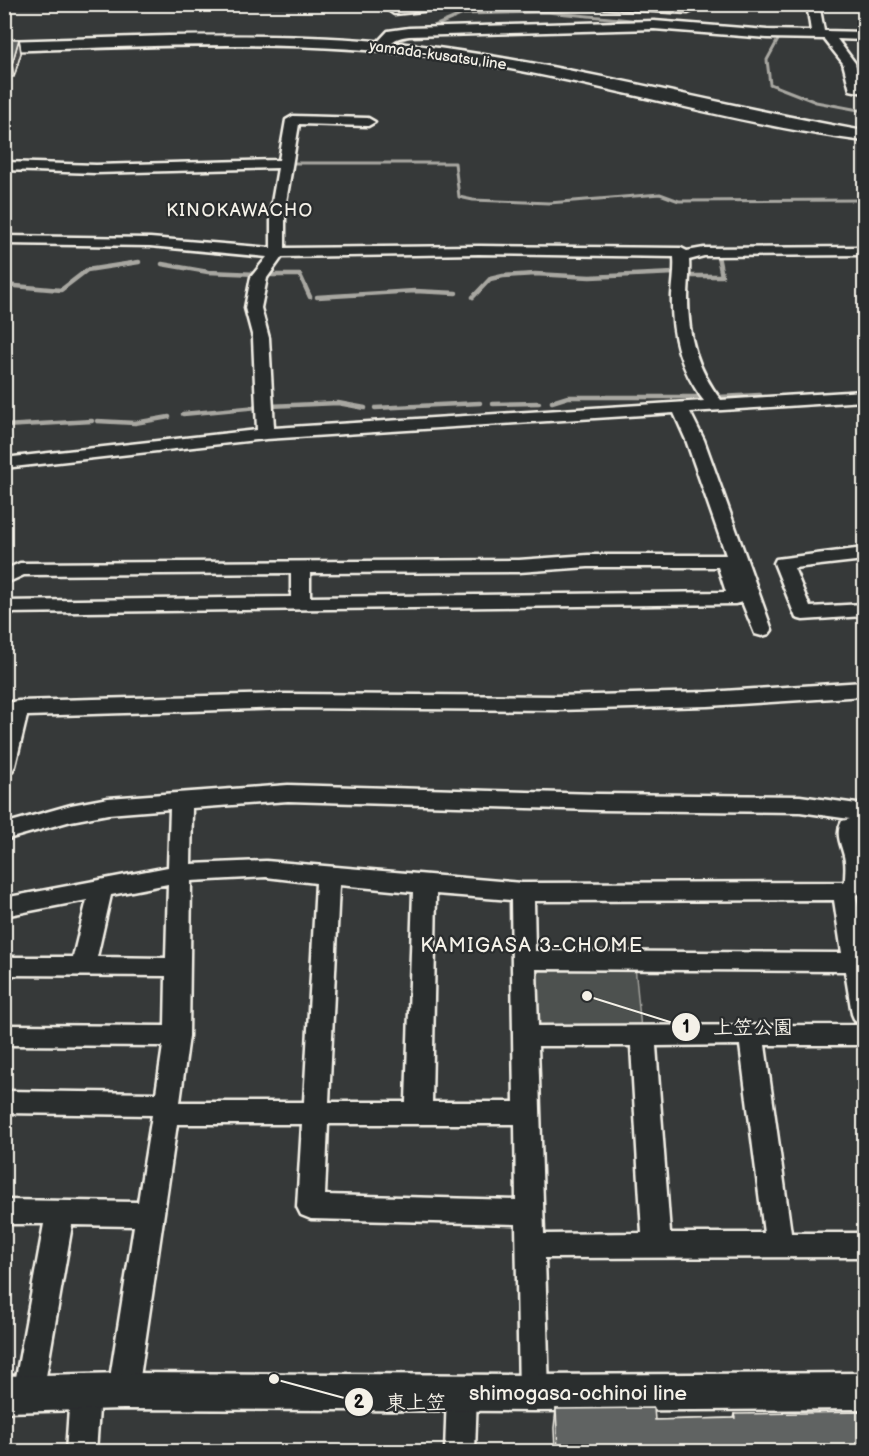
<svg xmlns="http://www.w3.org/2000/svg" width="869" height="1456" font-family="'Balsamiq Sans','Klee One',sans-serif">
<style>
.green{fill:#4e514f;stroke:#a1a19c;stroke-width:1.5}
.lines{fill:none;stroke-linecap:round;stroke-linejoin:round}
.stream-far1{stroke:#a8a7a1;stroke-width:3}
.stream{stroke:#a8a7a1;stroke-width:4.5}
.minor-casing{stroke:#f4f1e8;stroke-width:5}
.major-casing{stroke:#f4f1e8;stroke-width:5}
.minor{fill:#2a2d2e;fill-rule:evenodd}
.major{fill:#2a2d2e;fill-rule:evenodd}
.wall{fill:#535554;stroke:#f4f1e8;stroke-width:1.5}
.shaded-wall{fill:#444545;stroke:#f4f1e8;stroke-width:1.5}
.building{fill:#616362;stroke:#f4f1e8;stroke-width:1.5}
.labels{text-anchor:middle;stroke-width:4.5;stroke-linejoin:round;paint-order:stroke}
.far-street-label{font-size:15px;fill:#f4f1e8;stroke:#2a2d2e}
.far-quarter-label{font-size:18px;letter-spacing:1.5px;fill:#f4f1e8;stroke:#2a2d2e}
.neighbourhood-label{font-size:20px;letter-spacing:1.5px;fill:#f4f1e8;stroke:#2a2d2e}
.near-street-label{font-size:21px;fill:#f4f1e8;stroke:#2a2d2e}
.leader{fill:none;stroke:#f4f1e8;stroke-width:2}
.callout-dot{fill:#f4f1e8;stroke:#2a2d2e;stroke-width:2}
.mark-label{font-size:18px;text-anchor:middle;font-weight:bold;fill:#111}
.callout-label{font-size:20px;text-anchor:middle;font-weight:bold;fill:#f4f1e8;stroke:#2a2d2e;stroke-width:4.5;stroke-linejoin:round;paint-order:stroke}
</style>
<rect width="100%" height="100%" fill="#363939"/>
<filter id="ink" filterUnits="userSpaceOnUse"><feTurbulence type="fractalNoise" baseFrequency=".0167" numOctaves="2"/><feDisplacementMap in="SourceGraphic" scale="12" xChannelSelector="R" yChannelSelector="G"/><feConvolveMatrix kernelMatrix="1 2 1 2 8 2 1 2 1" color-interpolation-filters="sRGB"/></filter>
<g filter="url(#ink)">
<path class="green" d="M635,966l6,63h-96l-8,-4 -1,-57z"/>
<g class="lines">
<path class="stream-far1" d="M464,4l-1,10 83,-2 106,10
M777,33l2,5 -12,22 3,24 46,18 48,9
M396,42l67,-28
M288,163h167l4,34 14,3 76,3 111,-9 19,7 185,-1
M114,165l54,-2"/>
<path class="stream" d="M162,264l46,8 49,2
M272,275h28l10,22
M689,276h33l-4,-20 7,-1
M4,285l57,5 26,-20 52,-8
M317,297l98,-6 41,2
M473,297l17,-18 13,-3 32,-2 55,3 84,-4
M719,397l41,-2
M552,402l16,-5h133
M493,404l46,-1
M270,406l68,-3 27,5
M375,408l105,-5
M183,414l75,-7
M97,421l38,2 34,-6
M4,426l88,-5"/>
<g class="minor-casing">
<path id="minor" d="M413,4h45l-6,4 -58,6 -6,-4 6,-4z
M597,4h100v5l-9,4 -85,-5z
M807,4h12l5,27 40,1v8l-27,-1 18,24 6,21 3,1v8l-14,-3 -7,-27 -19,-24 -57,-1 -113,-9 -245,7c-20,2 -16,10 -29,14l-6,-4 14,-15 21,-3 245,-7 113,9 44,1z
M293,116l75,2 7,4 -7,4 -69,-2 -14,84v40l194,-2 202,2 6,3 17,-3 160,-1v8l-160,1 -15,4c1,13 -1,25 -1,38 0,39 9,71 33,102l143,-9v10l-174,11 14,28 68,190 -3,4 -7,2 -7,-2 -13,-32 -7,2 -731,9v-12l287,-4v-24l-267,2 -20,9v-14l16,-7 499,-3 69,-5h138l-40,-115 -12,-27 -408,26 -262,29v-10l253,-28 -4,-92 -8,-30 6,-31 16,-20 -117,-11 -146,-2v-8l146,2 121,10v-40l7,-40 -182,5 -92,-3v-8l92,3 183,-5 7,-40zM479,254l195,3c1,13 -1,25 -2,38 -1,40 8,74 32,106l-430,27 -5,-90 -8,-30 6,-30 15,-21zM588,567h130l8,25 -416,5v-24l209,-1z
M864,548v12l-70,8 16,39 54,-3v12l-61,4 -7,-2 -22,-55 2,-4z
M864,682v14l-156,10 -151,4 -272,-2 -258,8 -12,50 -3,5 -8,2v-70l15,-2 266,-7 272,2 151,-4z
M288,785l310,9 202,2 64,9v28l-3,1 3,18v39l-8,4 8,49v80l-9,-3 -3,-7 -7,-43 -309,-2 2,57 326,-1v20h-99l26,188h73v24l-319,1 4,135 -5,10 -10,4 -10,-4 -5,-10 -3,-169 -205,-5 -10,-4 -4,-8 5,-83h-125l-39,267 -5,10 -10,4 -10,-4 -5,-10 26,-165 -62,-1 -29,169 -5,10 -10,4 -10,-4 -5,-10 31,-170h-40v-24l134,2 14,-87 -148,-2v-22l152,2 7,-47 -159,-1v-20l161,1 1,-50 -162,-1v-18h69l14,-57 -83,16v-18l164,-31 2,-58 -62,5 -37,7 -67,19v-16l67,-19 37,-7zM288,801l310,9 202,2 50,7 -8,2c-8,15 1,25 3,40 1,6 0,14 0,20l-3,1 -320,1 -256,-22 -75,3 1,-56zM266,877l50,6 -12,219h-124l9,-66 2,-155zM168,884l-2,74 -69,-1 14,-62zM339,885l74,7 -7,210h-77zM436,894l75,6 3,202h-82zM834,900l8,53 -307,-2 -1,-50zM740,1045l24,188h-94l-14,-187zM538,1046h93l11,187 -98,1zM328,1124h187l1,76 -191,-5z
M462,1379l10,4 5,10 -2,59h-30l2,-59 5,-10z
M85,1380l10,4 5,10 -4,58h-30l4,-58 5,-10z"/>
</g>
<g class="major-casing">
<path id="major" d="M169,36c92,-1 185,-1 276,13 141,20 279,57 419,82v10c-140,-18 -279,-64 -421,-83 -145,-20 -293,-12 -439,-7v-10z
M123,1373l411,2 330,-2v36l-330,2 -411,-2 -119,3v-36z"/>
</g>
<use href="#minor" class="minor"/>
<use href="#major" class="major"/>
</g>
<path class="wall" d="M4,39h15l2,14 -7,24h-10z
M556,1409l99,11 78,-2 1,-4 130,38h-309l-1,-24z"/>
<path class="shaded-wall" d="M19,39l2,14 -7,24 -2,-13z"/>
<path class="building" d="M4,39h15l-7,25h-8z
M654,1408l1,12 80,-2 -1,-4 130,-2v40h-306l-2,-43z"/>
</g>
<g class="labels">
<g class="far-street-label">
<text transform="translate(438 55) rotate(8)" y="5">yamada-kusatsu line</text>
</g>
<g class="far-quarter-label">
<text x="240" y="216">KINOKAWACHO</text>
</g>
<g class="neighbourhood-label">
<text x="532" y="952">KAMIGASA 3-CHOME</text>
</g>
<g class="near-street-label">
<text x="578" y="1400">shimogasa-ochinoi line</text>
</g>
</g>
<path class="leader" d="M587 996L686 1027M274 1379L359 1402"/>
<g class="callout-dot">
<circle cx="587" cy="996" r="6"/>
<circle cx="274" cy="1379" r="6"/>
<circle cx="686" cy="1027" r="15"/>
<circle cx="359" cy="1402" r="15"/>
</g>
<g class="mark-label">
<text x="686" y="1033">1</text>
<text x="359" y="1408">2</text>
</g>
<g class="callout-label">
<text x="753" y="1034">上笠公園</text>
<text x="416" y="1409">東上笠</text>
</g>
<rect width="869" height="1456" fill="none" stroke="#2a2d2e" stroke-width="24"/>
<rect x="12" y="12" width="845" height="1432" fill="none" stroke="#f4f1e8" stroke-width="2" filter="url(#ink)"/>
</svg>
